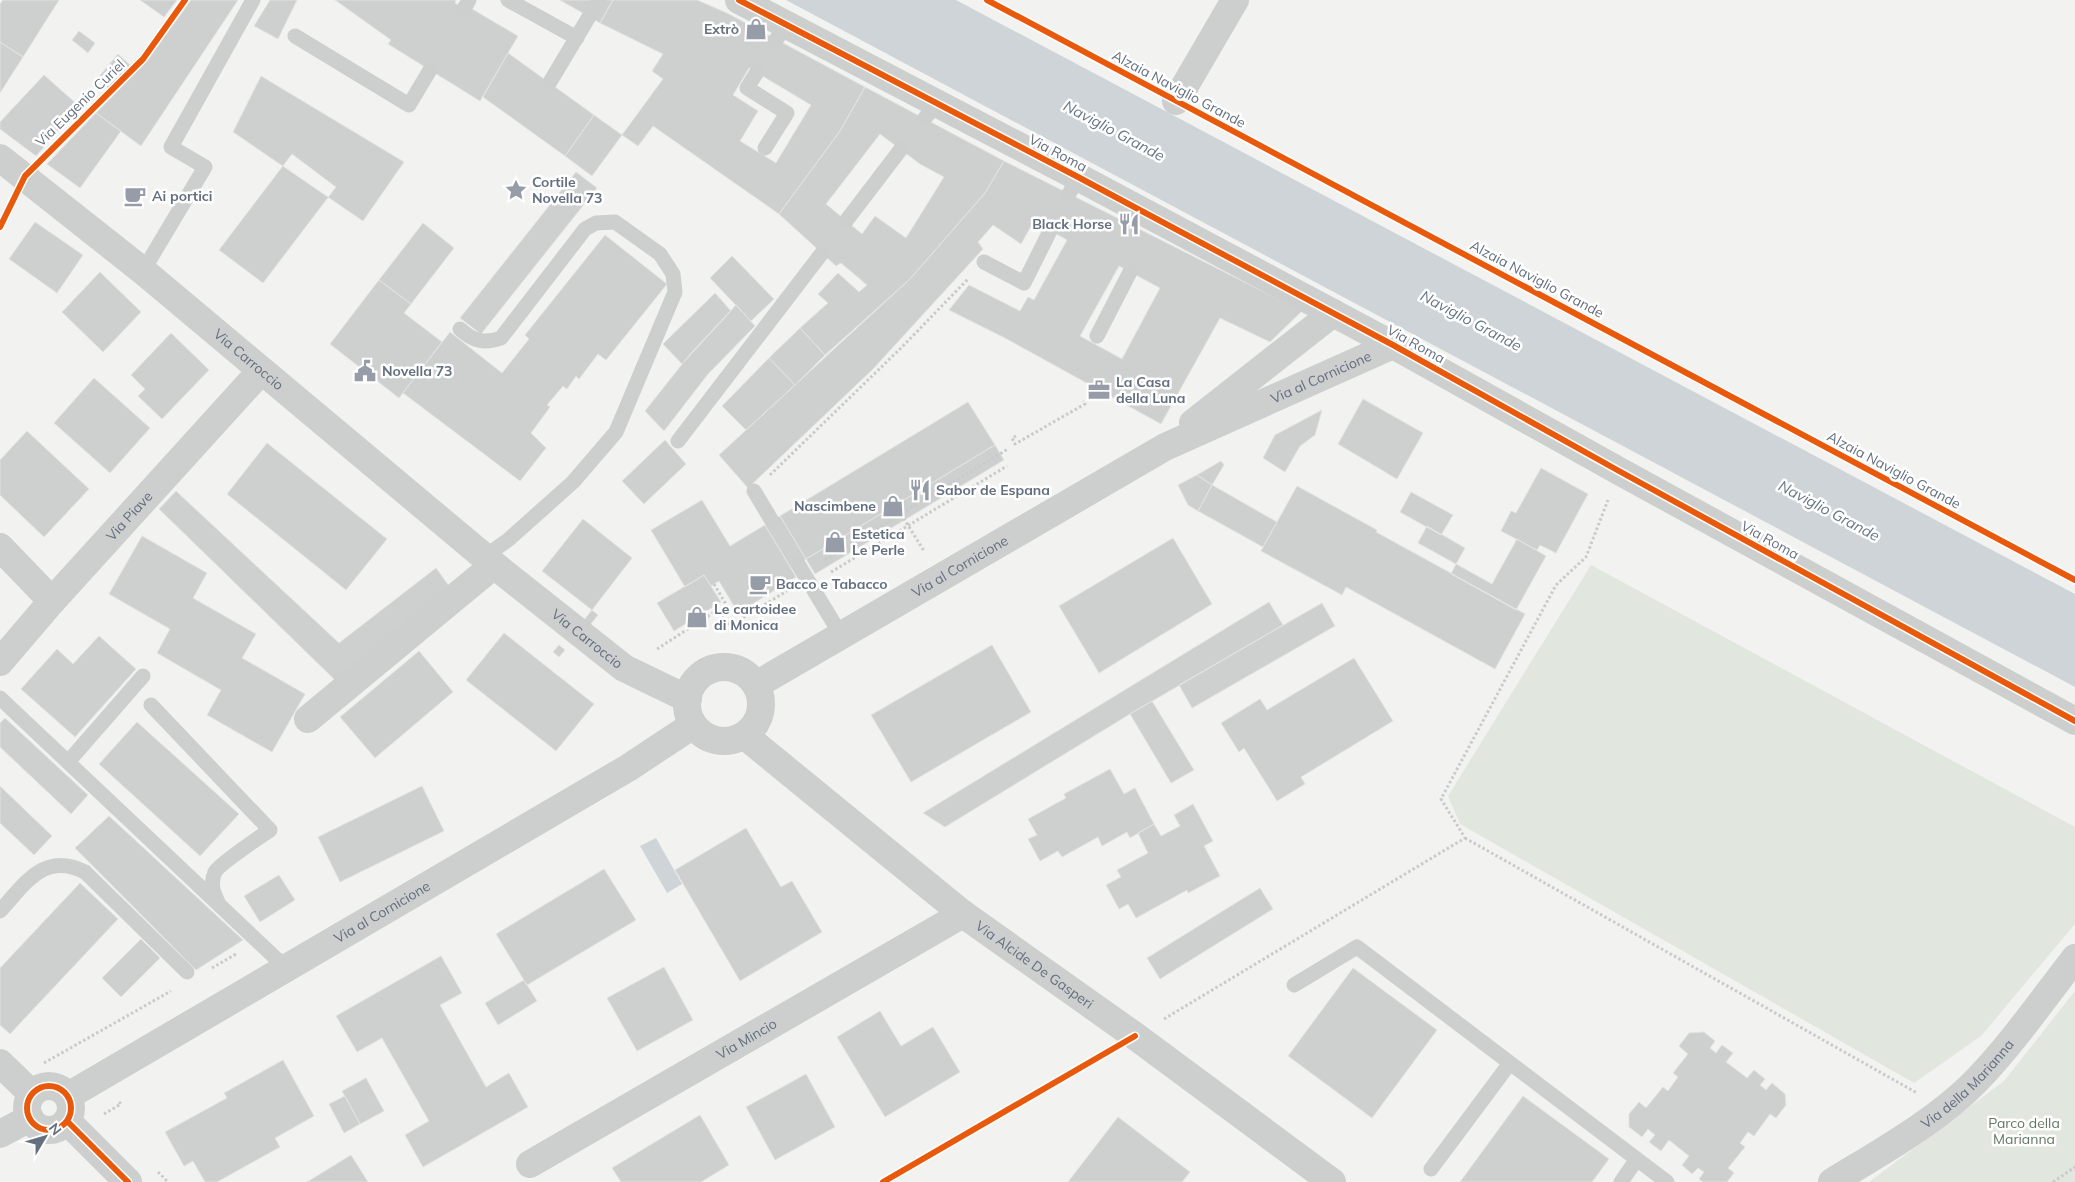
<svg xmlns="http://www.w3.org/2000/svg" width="2075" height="1182" font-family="Mulish,sans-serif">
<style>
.green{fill:#e1e6df}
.water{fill:#ced4d7}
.building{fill:#cecfcf;stroke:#e2e2e1;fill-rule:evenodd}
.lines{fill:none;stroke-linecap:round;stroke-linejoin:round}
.path{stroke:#c9cacb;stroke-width:3;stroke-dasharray:2.5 2.5;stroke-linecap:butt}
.service{stroke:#cdcece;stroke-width:15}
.minor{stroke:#cdcece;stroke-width:28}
.tertiary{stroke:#cdcece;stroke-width:28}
.cycleway-casing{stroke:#fff;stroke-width:9}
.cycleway{stroke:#e8590c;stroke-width:6}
.labels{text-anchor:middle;stroke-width:5;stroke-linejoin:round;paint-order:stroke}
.poi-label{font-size:14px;font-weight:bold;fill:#646f80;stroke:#fff;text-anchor:start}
.street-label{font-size:14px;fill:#646f80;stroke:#fff}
.park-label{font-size:14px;fill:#637862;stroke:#fff}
.water-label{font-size:15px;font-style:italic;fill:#647685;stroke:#fff}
</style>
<rect width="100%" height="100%" fill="#f2f3f1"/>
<path class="green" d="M1591,565l484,262v97l-94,112 -67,47 -454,-259 -12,-28z
M2075,991v191h-206l135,-101z"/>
<path class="water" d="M786,0h170l1119,594v93z
M656,838l26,46 -15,9 -27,-47z"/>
<path class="building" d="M3,0h56l-36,57 -23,-15v-38z
M140,0h37l-13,17z
M191,0h47l-97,146 -45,-33 50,-51z
M270,0h27l-19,39 -24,-13z
M335,0h121l-1,3 9,6h8l46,27 -38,65 -92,-57 3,-4z
M560,0h53l-13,23z
M613,0h84l30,13 138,74 -25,44 -61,83 -126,-88 -15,20 -16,-11 41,-56 -11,-8 11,-17 -63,-31zM749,68l62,37 -35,58 -36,-22 18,-30 -25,-16z
M79,31l16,12 -7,10 -16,-13z
M0,42l23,15 -23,36z
M508,53l86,62 -29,41 -82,-59z
M118,54l12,11 -21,24 -12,-10z
M44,75l36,32 -44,49 -36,-27v-7z
M261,76l143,86 -41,59 -130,-89z
M865,87l139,74 -19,32 -75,86 -85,76 -25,-27 28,-25 -10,-9 20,-21 21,19 8,-7 -26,-22 -5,3 -57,-52 61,-83zM880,134l40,30 24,13 -38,61 -31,-22 -13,18 -36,-30z
M96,113l25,18 -41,57 -33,-24z
M594,115l28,20 -30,41 -27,-20z
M292,154l44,33 -73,96 -44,-33z
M1004,161l298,150 -32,31 -50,-24 -59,106 -156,-86 -56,-28 20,-25 51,26 8,-14 6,3 33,-60 -33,-19 -13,23 -28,-19 -15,17 5,7 -110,120 -125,119 -29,-33 191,-176 75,-86zM1119,266l41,22 -38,71 -42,-23z
M576,172l21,16 -116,146 -21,-16z
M35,222l48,33 -26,38 -48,-34z
M423,223l31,25 -43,56 -32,-24z
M605,235l62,49 -61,76 -8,-6 -19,25 -3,-3 -9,13 -4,-3 -16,19 3,2 -19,26 15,15 -26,33 -117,-88 47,-61 52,41 27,-34 -4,-4z
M732,256l42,43 -23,22 -41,-43z
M100,272l41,40 -38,40 -41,-40z
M379,280l32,24 -7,9 38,29 -43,56 -69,-54z
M715,293l16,18 -49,53 -19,-20z
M736,305l19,21 -47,48 -44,57 -19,-20 46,-58z
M800,328l25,27 -30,30 -26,-27z
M171,333l38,37 -47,49 -24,-23 7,-7 -14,-14z
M769,358l26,27 -49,45 -24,-24z
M94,378l56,50 -40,45 -56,-50z
M1363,399l60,34 -26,46 -59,-35z
M968,402l27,43 -189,114 -26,-43z
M1322,410l-7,25 -15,11 -15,26 -22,-14 12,-23z
M27,431l62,58 -45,48 -44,-42v-35z
M665,440l21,24 -42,40 -22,-23z
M267,443l120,96 -41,51 -119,-96z
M995,445l9,15 -189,114 -9,-15z
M1221,461l3,4 -12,20 -15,-10z
M1541,468l47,26 -32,59 -16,-8 -3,5 -36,-19 10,-20 5,2z
M1197,475l15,10 -14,26 -10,-6 -10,-20z
M1212,485l65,37 -14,25 -65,-36z
M1297,486l80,44 -1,2 149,82 -30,55 -149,-82 -4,8 -81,-44z
M176,491l163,152 97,-75 13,18 -113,95 -177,-172z
M1411,492l42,23 -12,20 -41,-23z
M702,500l28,46 35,-21 31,52 -58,36 -19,-32 -8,5 -7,-11 -19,12 -34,-57z
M780,516l26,43 -15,9 -26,-43z
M583,519l49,39 -40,52 -50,-39z
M1427,526l38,22 -9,16 -38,-21z
M142,536l65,37 -14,25 63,36 -14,24 63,36 -33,58 -65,-37 14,-25 -64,-37 13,-24 -61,-35z
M1173,538l39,66 -113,69 -40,-67z
M1517,539l29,17 -30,54 -65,-36 5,-10 36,20z
M704,575l17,27 -47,29 -17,-28z
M1269,602l14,23 -153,89 -185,113 -22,-14z
M1322,603l13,23 -143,82 -13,-23z
M592,610l6,5 -8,10 -6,-5z
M504,633l90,71 -38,47 -90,-71z
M99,636l37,33 -61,68 -54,-48 36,-40 16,15z
M559,645l6,5 -6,7 -6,-5z
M992,645l39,67 -120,70 -40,-67z
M419,651l34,41 -78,66 -35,-41z
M1354,658l39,63 -92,56 4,7 -28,17 -33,-53 -5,4 -18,-29 39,-24 7,11z
M1152,701l42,69 -23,13 -41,-69z
M5,718l83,77 -17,19 -71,-67v-24z
M137,722l102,92 -39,42 -101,-92z
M1110,769l14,25 11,-6 19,36 -24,14 -3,-6 -25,14 -4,-9 -36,20 -4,-6 -18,10 -12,-22 9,-4 -9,-16 38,-21 -2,-4z
M0,786l52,50 -18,19 -34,-32z
M422,786l22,45 -104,51 -22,-45z
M1193,804l20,37 -9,5 16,30 -32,17 -1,-3 -51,28 -8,-14 -9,5 -13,-24 15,-8 -4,-7 31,-17 -10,-20 16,-9 7,12 19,-10 -6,-11z
M109,816l134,124 -47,30 -121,-122z
M746,828l35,59 11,-6 30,51 -82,49 -65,-111z
M604,869l32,51 -109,65 -31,-51z
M279,875l16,25 -35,22 -16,-26z
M80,883l38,36 -108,115 -10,-9v-57z
M1260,888l13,21 -113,70 -13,-21z
M141,939l19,19 -39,39 -19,-19z
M441,956l21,37 -22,12 46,82 23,-14 19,34 -105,60 -18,-32 24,-14 -47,-83 -25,14 -21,-36z
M664,967l29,53 -56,31 -30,-53z
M1353,968l84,62 -65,88 -84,-62z
M524,980l13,21 -39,24 -13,-22z
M880,1011l21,35 32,-19 27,45 -75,45 -48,-80z
M1704,1032l11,9 -5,7 6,5 6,-8 11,8 -7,9 21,16 7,-8 11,9 -5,6 6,5 6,-7 13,11 1,11 -10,13 -6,-4 -16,22 -6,-4 -8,11 5,4 -17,21 6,5 -7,9h-24l-4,-3 5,-7 -6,-4 -6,6 -10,-9 7,-9 -20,-16 -8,11 -12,-9 6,-7 -7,-6 -6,8 -13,-10v-13l10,-12 7,6 17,-21 5,4 10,-14 -5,-4 15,-19 -9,-8 10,-13z
M283,1060l31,56 -39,22 5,9 -63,35h-12l-12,-21 -9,5 -19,-34 62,-34 -3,-5z
M806,1074l29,53 -60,33 -29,-53z
M366,1078l18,33 -24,13 -18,-33z
M345,1096l15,28 -16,9 -15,-29z
M1523,1096l86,63 -17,23h-132z
M700,1115l29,50 -28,17h-80l-9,-14z
M1118,1117l72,55 -8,10h-114z
M351,1155l17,27h-61z"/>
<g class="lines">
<path class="path" d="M45,155l98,-96 42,-59
M1016,436l-4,2 3,6 70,-40 -2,-3
M770,475l132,-128 66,-68
M901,514l23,37
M825,560l183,-111
M831,572l176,-106
M714,584l16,27 5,-3
M657,649l62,-40 10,17 58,-35
M1465,838l452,255
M212,968l24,-14
M1164,1019l301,-181 -24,-39 115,-214 30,-28 22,-57
M44,1063l127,-72
M104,1114l17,-10 -2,-2
M158,1172l10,10
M2053,1182l22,-15"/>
<path class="service" d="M508,0l69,38
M464,9l5,-9
M295,36l114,69 21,-35
M776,40l10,-15
M757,72l-10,16 40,25 -22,35
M550,82l49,-82
M925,118l12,-15
M1069,194l9,-17
M846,221l55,-72
M984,262l40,21 26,-52
M143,271l62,-104 -34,-20 82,-147
M460,329c13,12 24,15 41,9l84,-109 11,-6 19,-1 45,32 13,20 2,18 -59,140 -43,50 -65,58 -24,17
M1097,336l33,-64
M678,441l144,-188
M754,491l18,30
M798,564l43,71
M0,698l286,270
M151,705l119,125c-10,7 -51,34 -55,42 -5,11 -2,20 3,30
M68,762l75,-86
M0,911c25,-27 44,-60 85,-39l102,100
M1294,985l63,-38 310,235
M1431,1169l79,-106
M1621,1182l16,-23"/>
<g class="minor">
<path d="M1176,101l59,-101"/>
<path id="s1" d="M0,158l143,113 351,294 130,103 64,31"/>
<path d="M1193,423l140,-110"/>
<path d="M0,547l52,54"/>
<path id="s2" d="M0,662l52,-61 209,-230"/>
<circle cx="724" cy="704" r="37"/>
<path id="s3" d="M756,685l409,-238 228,-102"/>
<path d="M308,719l186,-154"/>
<path id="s4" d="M745,736l218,178 172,122 197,146"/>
<path d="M0,1063l32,31"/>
<circle cx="49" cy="1108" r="22"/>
<path id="s5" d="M68,1096l560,-328 65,-43"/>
<path d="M67,1121l61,61"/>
<path d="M0,1134l30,-16"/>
<path id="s6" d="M530,1164l433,-250"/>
<path id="s7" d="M1832,1182c47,-29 105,-61 143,-100 37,-38 68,-83 100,-124"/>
</g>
<path class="tertiary" d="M739,0l339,177 315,168 226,126 456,250"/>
<g class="cycleway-casing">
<path id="cycleway" d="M739,0l339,177 315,168 226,126 456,250
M987,0l1088,580
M0,227l25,-51 118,-117 42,-59
M27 1108a22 22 0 1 1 44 0a22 22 0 1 1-44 0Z
M67,1121l61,61
M883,1182l252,-146"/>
</g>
<use href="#cycleway" class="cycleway"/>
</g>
<defs>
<g id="shop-bare" transform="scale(1.725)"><path d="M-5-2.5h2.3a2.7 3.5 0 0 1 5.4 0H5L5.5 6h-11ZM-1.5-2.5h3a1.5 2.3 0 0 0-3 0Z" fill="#969da8" stroke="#fff" stroke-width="2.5" paint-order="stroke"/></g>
<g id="sight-bare" transform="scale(1.725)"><path d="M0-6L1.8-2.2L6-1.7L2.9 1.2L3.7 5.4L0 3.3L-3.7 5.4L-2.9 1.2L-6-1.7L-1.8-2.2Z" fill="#969da8" stroke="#fff" stroke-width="2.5" paint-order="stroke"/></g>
<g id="cafe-bare" transform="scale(1.725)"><path d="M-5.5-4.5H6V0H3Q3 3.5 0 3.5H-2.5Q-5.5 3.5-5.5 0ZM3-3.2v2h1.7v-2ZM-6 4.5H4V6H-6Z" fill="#969da8" stroke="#fff" stroke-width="2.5" paint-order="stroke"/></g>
<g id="restaurant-bare" transform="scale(1.725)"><path d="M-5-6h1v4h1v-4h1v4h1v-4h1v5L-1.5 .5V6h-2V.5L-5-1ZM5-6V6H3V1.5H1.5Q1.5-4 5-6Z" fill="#969da8" stroke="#fff" stroke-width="2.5" paint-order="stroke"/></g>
<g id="civic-bare" transform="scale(1.725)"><path d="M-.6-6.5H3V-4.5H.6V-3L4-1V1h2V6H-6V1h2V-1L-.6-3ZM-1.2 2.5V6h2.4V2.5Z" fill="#969da8" stroke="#fff" stroke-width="2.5" paint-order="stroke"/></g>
<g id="office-bare" transform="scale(1.725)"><path d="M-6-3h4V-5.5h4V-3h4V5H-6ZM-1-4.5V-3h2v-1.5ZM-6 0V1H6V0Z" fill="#969da8" stroke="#fff" stroke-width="2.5" paint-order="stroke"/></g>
</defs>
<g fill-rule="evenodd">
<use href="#shop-bare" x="756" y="29"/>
<use href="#sight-bare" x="516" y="190"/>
<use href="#cafe-bare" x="135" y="196"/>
<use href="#restaurant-bare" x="1129" y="224"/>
<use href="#civic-bare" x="365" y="371"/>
<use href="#office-bare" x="1099" y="390"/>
<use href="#restaurant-bare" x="920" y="490"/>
<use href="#shop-bare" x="893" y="506"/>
<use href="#shop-bare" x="835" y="542"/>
<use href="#cafe-bare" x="760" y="584"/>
<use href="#shop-bare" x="697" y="617"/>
</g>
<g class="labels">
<g class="poi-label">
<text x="739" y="34" text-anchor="end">Extrò</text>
<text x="532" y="187">Cortile<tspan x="532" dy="16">Novella 73</tspan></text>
<text x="152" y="201">Ai portici</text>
<text x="1112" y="229" text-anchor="end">Black Horse</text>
<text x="382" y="376">Novella 73</text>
<text x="1116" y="387">La Casa<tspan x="1116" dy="16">della Luna</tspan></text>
<text x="936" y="495">Sabor de Espana</text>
<text x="876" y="511" text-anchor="end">Nascimbene</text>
<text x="852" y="539">Estetica<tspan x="852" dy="16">Le Perle</tspan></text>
<text x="776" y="589">Bacco e Tabacco</text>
<text x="714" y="614">Le cartoidee<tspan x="714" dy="16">di Monica</tspan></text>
</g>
<g class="street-label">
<text transform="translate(1179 89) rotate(28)" y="5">Alzaia Naviglio Grande</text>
<text transform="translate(80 103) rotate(-44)" y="5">Via Eugenio Curiel</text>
<text transform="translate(1058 153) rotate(28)" y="5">Via Roma</text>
<text transform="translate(1537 279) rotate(28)" y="5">Alzaia Naviglio Grande</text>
<text transform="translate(1416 344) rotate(29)" y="5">Via Roma</text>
<text dy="5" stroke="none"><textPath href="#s1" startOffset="320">Via Carroccio</textPath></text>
<text dy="5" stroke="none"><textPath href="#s3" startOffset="644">Via al Cornicione</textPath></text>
<text transform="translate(1894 470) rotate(28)" y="5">Alzaia Naviglio Grande</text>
<text dy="5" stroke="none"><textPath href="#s2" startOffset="195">Via Piave</textPath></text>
<text transform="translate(1770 540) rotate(29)" y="5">Via Roma</text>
<text dy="5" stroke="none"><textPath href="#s3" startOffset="236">Via al Cornicione</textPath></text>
<text dy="5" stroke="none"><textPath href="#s1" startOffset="759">Via Carroccio</textPath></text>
<text dy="5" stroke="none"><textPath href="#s5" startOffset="364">Via al Cornicione</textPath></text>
<text dy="5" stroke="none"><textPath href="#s4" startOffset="369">Via Alcide De Gasperi</textPath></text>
<text dy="5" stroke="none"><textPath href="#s6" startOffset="250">Via Mincio</textPath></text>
<text dy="5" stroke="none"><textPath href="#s7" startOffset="168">Via della Marianna</textPath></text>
</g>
<g class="park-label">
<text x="2024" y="1128">Parco della<tspan x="2024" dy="16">Marianna</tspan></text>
</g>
<g class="water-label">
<text transform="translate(1114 131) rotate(28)" y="5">Naviglio Grande</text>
<text transform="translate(1471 321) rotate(28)" y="5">Naviglio Grande</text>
<text transform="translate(1829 511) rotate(28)" y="5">Naviglio Grande</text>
</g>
</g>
<g transform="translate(45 1137) rotate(52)" stroke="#ffffff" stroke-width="4" paint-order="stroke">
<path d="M0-4L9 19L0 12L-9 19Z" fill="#646f80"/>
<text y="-8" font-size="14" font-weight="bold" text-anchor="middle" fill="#646f80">N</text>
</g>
</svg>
